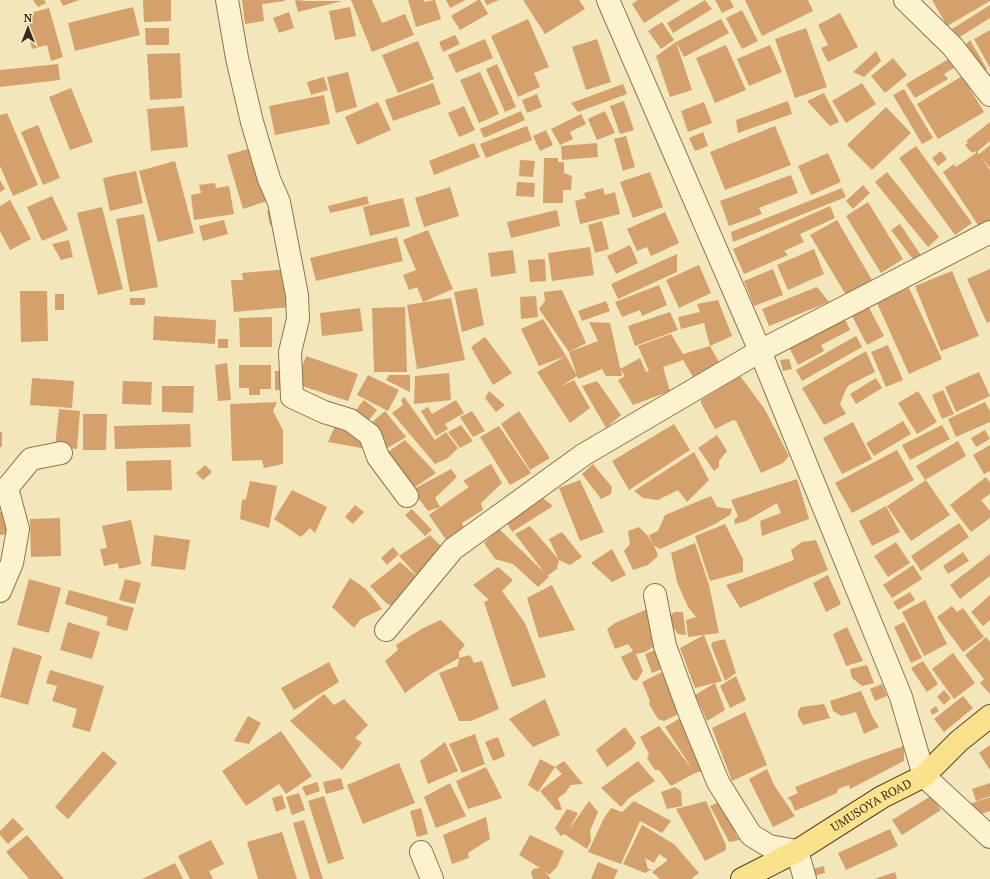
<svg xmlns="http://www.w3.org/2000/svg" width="990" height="879" font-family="'PT Serif',serif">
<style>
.building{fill:#d4a16c}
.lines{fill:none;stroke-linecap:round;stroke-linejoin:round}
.minor-casing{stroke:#8a7553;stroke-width:24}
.major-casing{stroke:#564228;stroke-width:24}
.minor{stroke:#fcf2ce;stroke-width:22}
.major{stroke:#fae28c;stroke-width:22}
.labels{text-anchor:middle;stroke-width:3.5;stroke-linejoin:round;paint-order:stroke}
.street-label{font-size:12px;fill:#372b19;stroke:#f8efca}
</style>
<rect width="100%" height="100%" fill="#f2e6ba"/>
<path class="building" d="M33,0h11l2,3 -8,4z
M60,0h19l-16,6z
M143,0h28v21l-27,1z
M242,0h43v1l-23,3 2,17 -19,3z
M295,0l13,1h34l-44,11z
M351,0h21l10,23 23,-9 9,21 -42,17z
M408,0h16v2l11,-2 6,19 -25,8z
M446,0h20l-16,8z
M478,0h2l8,14 -28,16 -9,-14z
M484,0h15l-12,5z
M523,0h56l6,9 -40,25z
M638,0h42l-36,23 -12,-19z
M705,0l7,9 -39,24 -6,-10z
M715,0h15l4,7 -12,6z
M745,0h63l5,11 -51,25z
M932,0h58v1l-43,25z
M990,5v13l-32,20 -6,-9z
M133,7l7,28 -65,16 -7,-28z
M350,7l6,29 -21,4 -6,-29z
M49,8l14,49 -12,4 -4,-16 -15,4 -9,-34z
M742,10l16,31 -16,8 -16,-31z
M289,12l5,16 -15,5 -6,-15z
M840,13l18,34 -30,15 -7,-14 7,-3 -10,-20z
M528,19l21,48 -15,6 6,14 -22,10 -27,-61z
M721,19l8,14 -45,24 -8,-15 16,48 -22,7 -14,-41 20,-14z
M662,22l12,18 -13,9 -13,-18z
M145,28h24v17h-23z
M806,28l21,59 -32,11 -20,-59z
M990,30v38l-16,-29z
M455,35l5,9 -17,8 -4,-10z
M485,39l8,19 -37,15 -8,-18z
M597,39l14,43 -25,8 -14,-43z
M970,40l17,29 -10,5 -14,-26z
M418,41l16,38 -36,14 -16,-38z
M726,45l20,45 -31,13 -19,-45z
M770,45l12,27 -33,14 -12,-27z
M876,51l5,10 -17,16 -11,-5z
M180,53l2,45 -32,2 -3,-46z
M952,57l8,7 -16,10 4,5 -33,19 -9,-14z
M893,58l14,17 -22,18 -14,-17z
M58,64l2,16 -60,7v-17z
M497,64l19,43 -11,5 -19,-43z
M348,72l9,35 -21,6 -9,-36z
M480,72l19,42 -20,9 -19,-43z
M962,76l22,36 -46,27 -21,-35z
M324,77l4,13 -17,5 -4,-13z
M433,83l8,21 -48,17 -8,-21z
M862,83l14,21 -30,19 -14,-22z
M623,84l4,10 -49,18 -7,-9z
M71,88l22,54 -23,8 -21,-53z
M904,89l29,49 -11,6 -29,-49z
M824,93l15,29 -9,4 -23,-25z
M537,94l5,13 -15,6 -5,-13z
M324,95l6,29 -55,11 -6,-29z
M624,101l10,29 -14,4 -10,-28z
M788,101l4,13 -54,19 -2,-13z
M378,102l13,28 -34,15 -12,-28z
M704,102l8,21 -24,9 -7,-21z
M184,106l4,41 -37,4 -4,-42z
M464,106l11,24 -16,7 -11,-24z
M886,107l25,26 -39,37 -25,-25z
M521,111l4,9 -41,18 -4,-9z
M605,111l10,22 -18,7 -9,-21z
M7,113l31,72 -25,11 -13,-30v-51z
M581,114l5,10 -16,8 3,7 -13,6 -9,-16z
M990,122v19l-13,11 2,2 11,-9v23l-10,-12 10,14v52l-10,6 -37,-56 11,-8 2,3 20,-14 -1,-2 -3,2 -7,-8 3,-2 -2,-2z
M38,125l22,53 -17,7 -22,-53z
M527,126l5,14 -46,18 -6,-14z
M775,126l16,39 -66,25 -15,-38z
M546,130l7,15 -13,6 -7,-15z
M703,132l5,14 -13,5 -6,-13z
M626,136l9,31 -12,4 -9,-32z
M474,143l6,14 -46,18 -5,-14z
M597,143l1,14 -36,3 -1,-14z
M916,146l56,77 -17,12 -56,-77z
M251,148l16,53 -24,8 -16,-54z
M941,151l6,8 -9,7 -6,-8z
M828,153l13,29 -30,13 -13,-29z
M544,158h14v4h6v11l8,3 -1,14h-8v13h-20z
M520,160l15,1 -2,16 -14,-1z
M175,161l19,72 -36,9 -19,-71z
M136,171l7,32 -33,8 -7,-33z
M650,172l13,35 -30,11 -13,-36z
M887,172l52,65 -11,10 -53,-65z
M791,175l7,18 -39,15 3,6 -33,12 -9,-25z
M0,180l5,9 -5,3z
M517,182l18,1 -1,14 -18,-1z
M215,183l1,5 13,-2 5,28 -40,6 -3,-25 10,-2 -2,-8z
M863,185l7,8 -17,16 -7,-8z
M450,187l9,29 -35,11 -9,-29z
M603,188l2,7 10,-3 5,22 -40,10 -5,-23 11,-3 -2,-5z
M842,188l4,9 -113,45 -2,-10z
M52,196l16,34 -26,11 -15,-34z
M367,196l2,8 -39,9 -2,-7z
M403,198l7,28 -40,10 -7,-29z
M10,200l21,39 -21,11 -10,-19v-25z
M868,202l35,57 -22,14 -35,-57z
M830,206l5,12 -35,16 4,8 -20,9 4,4 -44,19 -11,-25z
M102,207l21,82 -25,6 -21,-82z
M273,210l3,14 -6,1 -3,-14z
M557,210l3,16 -49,12 -4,-16z
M665,212l14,31 -28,13 -4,-9 -10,4 -10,-22z
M144,214l14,73 -28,5 -14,-73z
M224,220l4,14 -25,7 -4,-15z
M837,220l35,60 -26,15 -36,-60z
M602,221l7,28 -14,4 -7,-28z
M900,224l22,33 -7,5 -24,-32z
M428,230l25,59 -30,13 -6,-15 -8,3 -6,-15 13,-5 -13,-30z
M397,237l6,24 -87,20 -6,-23z
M69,240l4,17 -12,3 -9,-16z
M630,245l8,18 -22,11 -9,-18z
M590,247l4,28 -42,6 -4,-28z
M814,249l10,25 -36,16 -11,-25z
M513,250l3,23 -25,4 -3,-24z
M677,254v18l-59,27 -7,-15z
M545,259l1,22 -16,1 -2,-22z
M699,265l12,28 -32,15 -13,-28z
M288,269l3,38 -57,5 -3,-32h12l-1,-7z
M773,269l10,26 -29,11 -10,-25z
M990,269v52l-3,2 -20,-44z
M952,271l27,65 -38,15 -26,-65z
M659,285l8,20 -25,11 -2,-6 -18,7 -7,-15z
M817,287l12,15 -60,24 -7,-17z
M477,288l7,37 -22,7 -8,-40z
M909,288l33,71 -33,15 -32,-71z
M562,290l24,53 -17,9 29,-11 -9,-19 21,1 12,53h-16l-4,-7 -24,10 -9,-27 -30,-43 6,-8 -1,-9z
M20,291h27l1,50 -27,1z
M55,294h9v16h-9z
M536,296l2,21 -17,2 -1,-22z
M130,298h15v7h-15z
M451,298l14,62 -48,9 -10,-64z
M718,300l14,36 -22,10 -6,-23 -23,6 -3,-12 22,-5 -3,-8z
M606,301l4,10 -28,10 -4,-10z
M867,304l17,32 -17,9 -17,-33z
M405,307l2,65h-33l-2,-64z
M360,308l3,23 -41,5 -2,-23z
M670,312l8,18 -43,16 -7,-20z
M154,316l62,4 -1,24 -62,-4z
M272,317v30h-32l-1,-29z
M844,317l6,13 -29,15 3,6 -26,14 -9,-18z
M543,319l23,37 11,20 -17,11 14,-7 16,28 -20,15 -33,-51 29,-16 -27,10 -18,-37z
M671,334l12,20 27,-8 10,18 -27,13 -10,-17 -20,7 7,24 -37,14 -15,-25 7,-4 -5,-7 20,-11 6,14 3,-1 -11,-25z
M856,336l6,11 -60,34 -6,-11z
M485,337l27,36 -19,12 -22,-38z
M218,339h10v9h-10z
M888,345l15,35 -17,7 -15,-35z
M866,351l9,21 -26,13 -3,4 -6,15 6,10 -22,11 -22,-37z
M306,356l52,18 -10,27 -52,-17z
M789,359l3,10 -9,2 -3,-11z
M227,363l4,37 -13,1 -3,-36z
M239,365h32v24h-11v6h-11v-7h-10z
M275,371h10v19h-10z
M979,372l11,24 -34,16 -11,-25z
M449,373l2,27 -37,4 1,-28z
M368,375l31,15 -11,21 -31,-16z
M389,375h21v17l-24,-12z
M740,376l24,32 25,48 -6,7 -22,10 -25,-52 -3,-1 -18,9 -14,-26v-3z
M32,378l42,3 -2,27 -42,-3z
M876,378l6,10 -26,16 -6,-10z
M123,381l29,1 -1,23 -29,-1z
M597,381l24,34 -15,13 -24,-42z
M162,386h32l-1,27 -31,-1z
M943,390l11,24 -12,5 -10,-24z
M489,391l16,14 -9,7 -11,-14z
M918,391l19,31 -20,12 -19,-31z
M404,397l31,43 11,-8 12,16 -10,10 -13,6 -43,-51 11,-8 -2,-5z
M364,400l13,10 -12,15 -13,-10z
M456,400l8,13 -19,11 3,5 -12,7 -15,-25 7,-4 4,7z
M277,402l-4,9 10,19v34l-19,4 -2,-8 -30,1 -2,-57z
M985,402l5,9v11l-34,15 -8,-18z
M59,409l21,2 -3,38 -22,-2z
M385,411l21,26 -20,12 -17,-24z
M472,411l13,20 -12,6 -13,-20z
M519,411l31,47 -20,12 -29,-46z
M83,414h24l-1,36h-23z
M903,421l8,13 -37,22 -8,-13z
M853,422l19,37 -30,15 -19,-36z
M190,424l1,23 -76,2 -1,-23z
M674,424l16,26 -61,40 -17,-29z
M461,425l12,16 -13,7 -12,-16z
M942,425l8,14 -40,21 -8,-15z
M335,426l14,6 2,-5 16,22 -39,-7z
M499,426l32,47 -21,12 -30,-48z
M985,430l5,9 -14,8 -5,-9z
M0,432h2v15h-2z
M717,435l10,16 -8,10v6l-5,4 -16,-23z
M405,440l31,33 -27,18 -27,-35z
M958,441l8,15 -41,24 -9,-14z
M990,445v26l-6,3 -11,-19z
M897,450l17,30 -62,33 -17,-30z
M694,452l15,28 -22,22 -9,-12 -20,10 -15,-2 -9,-7z
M171,460l1,30 -45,1 -1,-30z
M491,464l11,19 -21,20 2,7 -21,13 3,9 -18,9 -18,-26 40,-28 -6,-6z
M593,464l19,23 -1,7 -10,5 -19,-25z
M205,465l7,7 -9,8 -7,-7z
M451,469l6,8 -22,21 5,9 -12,4 -16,-21z
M986,477l4,6v11l-9,6 9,11v7l-19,14 -21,-27z
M797,479l12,40 -47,17 -2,-15 21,-8 -4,-10 -31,18 -11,3 -1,-4 4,-4 -7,-16z
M580,480l24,52 -24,9 -21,-53z
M926,480l24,35 -39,26 -24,-35z
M250,481l27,5 -8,42 -29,-9 2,-19 4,-1z
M292,490l35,17 -12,26 -5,-5 -9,9 -27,-18z
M536,493l17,13 -41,26 -8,-15z
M711,496l6,11 15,2 -2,6 -17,10 -53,24 -7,-4 -4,-10 9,-4 7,-16z
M355,505l9,7 -11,12 -8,-7z
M886,506l14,26 -28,14 -13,-25z
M412,509l20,21 -7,6 -20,-21z
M4,511l4,23 -8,1v-23z
M60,518l1,38 -30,1 -1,-38z
M131,520l10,44 -22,5 -1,-6 -14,3 -4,-17 7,-1 -5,-22z
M959,523l10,14 -48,34 -10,-15z
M725,524l18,35v13l-33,9 -15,-45z
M530,526l29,34 -2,9 -10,7 -32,-42z
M639,527l9,9 8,14 2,6 -10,9 -15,5 -9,-19 6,-7 -2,-13z
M498,528l51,49 -11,10 -25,-23 -18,-5 -11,-16z
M562,532l20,25 -12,8 -11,-5 -10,-21z
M154,535l36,5 -5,30 -34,-4z
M430,535l17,17 -44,44 -4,1 -6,10 -7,-4 -16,-17 30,-24 20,17 -21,-23z
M816,540l12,30 -88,38 -14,-23 68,-25 -3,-10 11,-8z
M896,542l14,21 -22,14 -14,-21z
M695,543l14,42 10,48 -31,4 -2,-17 10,-3 -8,-10 -11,-25 -6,-29z
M393,547l6,7 -12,11 -6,-7z
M612,549l14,26 -14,7 -21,-19z
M963,552l6,9 -21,13 -5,-8z
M990,554v22l-30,23 -10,-14z
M913,565l9,14 -30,19 -9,-13z
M498,567l15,13 -11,11 23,32 21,54 -34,10 -28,-85 5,-2 -16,-15z
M828,575l13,29 -15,8 -13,-29z
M350,578l16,11 16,20 -21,10 -7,9 -22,-21z
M29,579l32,9 -12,45 -32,-8z
M125,579l16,4 -6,21 -16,-4z
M552,585l23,45 -36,8 -12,-40z
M69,590l65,18 -7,23 -21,-6 2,-8 -43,-13z
M910,592l5,8 -17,10 -5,-8z
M990,595v25l-7,6 -12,-14z
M925,600l22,44 -23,12 -22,-44z
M952,606l5,6 6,-4 21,29 -21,15 -26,-35z
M645,610l10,5 5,28 -15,9 -9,2 7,17 -6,10 -5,-2 -11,-22 12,-6 -5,-7 -13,5 -8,-20 8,-6z
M674,612h9l3,23 -8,-1 -6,-8 -2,-10z
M441,620l24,25 -6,7v6l-28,16 -26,19 -20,-32 13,-11 -2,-5 27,-17z
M68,622l32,10 -8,27 -32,-9z
M904,622l18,36 -11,5 -17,-36z
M847,627l16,34 -17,5 -13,-32z
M704,635l18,46 -27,7 -15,-40z
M986,637l4,5v52l-10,-11 4,-4 -19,-24z
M725,639l11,34 -11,8 -14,-36 2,-3z
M13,647l29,9 -14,49 -28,-8z
M662,647l8,19 -18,7 -7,-19z
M953,653l22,30 -21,16 -22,-30z
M470,655l4,8 8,-2 17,48 -28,12h-12l-20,-48 19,-7 1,-8z
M923,661l15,23 -11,8 -16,-24z
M329,662l10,20 -45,28 -13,-22z
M867,665l7,18 -12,3 -10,-8 -2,-9z
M670,668l15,43 -21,10 -6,-2 -9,-15 1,-3 -8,-19z
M50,670l54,16 -14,46 -18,-5 5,-18 -25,-8 5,-15 -11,-3z
M736,676l10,24 -16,8 -10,-22z
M715,683l10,27 -18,11 -12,-26z
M882,684l5,12 -12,5 -5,-12z
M944,690l7,8 -7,7 -7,-8z
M861,691l12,27 6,9 -15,7 -8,-22 -14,4 -9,-5 -3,-10z
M324,694l10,11 10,-6 24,26 -13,13 7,5 -20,27 -52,-49z
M963,696l10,12 -29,24 -10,-13z
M545,699l15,36 -27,12 -24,-28z
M824,704l6,14 -27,7 -5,-9v-5l3,-4z
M936,706l3,5 -7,4 -2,-5z
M745,712l22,53 -35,16 -20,-53z
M687,714l23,55 -15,4 -24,13 -12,-16h-4l-8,-12 2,-4 -9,-17 19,-11 34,44 -28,-43z
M248,716l13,7 -12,21 -15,-3z
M625,727l11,16 -4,6 -25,18 -11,-17z
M281,731l31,45 -26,18 -7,-10 -33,22 -24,-35z
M475,734l10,30 -23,9 -13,-29z
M498,737l7,19 -12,5 -8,-19z
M445,742l13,29 -30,13 -8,-23z
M990,745v25l-11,-17z
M904,746v15l-54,28 -1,-4 -11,4 -1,4 -42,18 -4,-10 -4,-3 11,-5 -3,-6 69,-27z
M103,751l14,12 -49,56 -13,-12z
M540,759l15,8 -17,25 -10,-7z
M564,761l19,23 -12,1 -6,8 -7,5 4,12h-6l-16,-19 22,-17 -7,-7z
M638,761l17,20 -26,17 -8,9 -20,-19z
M399,763l16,40 -52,21 -16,-39z
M486,767l16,31 -34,11 -12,-28z
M767,769l7,16 21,31 -22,11 -24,-48z
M341,778l3,11 -18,5 -3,-12z
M317,782l3,9 -14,5 -4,-9z
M450,783l16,33 -30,12 -12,-31z
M990,783v13l-14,5 -4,-12z
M675,787l6,4 1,15 -15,3 -6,-17z
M299,793l6,17 -13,5 -6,-18z
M282,795l4,13 -10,4 -4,-14z
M324,796l20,63 -16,5 -20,-63z
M931,796l10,14 -39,25 -10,-15z
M990,797v14l-9,3 -12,-10z
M726,799l15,28 -6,7 5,6 -11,2 -19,-36z
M589,801l9,11 -8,19 1,10 -4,8 -23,-15 -3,2 -6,-8 12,-19 11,4 -10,18z
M634,801l37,20 -9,12 -22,-12 -19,43 -33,-12 16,-34 7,-10 11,4z
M706,801l20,44v5l-21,11 -29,-52z
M421,808l7,26 -11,3 -7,-26z
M486,817l4,22 -22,14 1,5 -17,6 -9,-29z
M13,818l11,11 -16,15 -8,-9v-4z
M304,820l19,59h-13l-17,-56z
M642,825l32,19 25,29 -8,6h-31l-8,-7 16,-12 -9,-6 -5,9 -9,-5 3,11h4l-7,4 -22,-9z
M890,829l8,17 -52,24 -8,-17z
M282,832l15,47h-39l-11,-37z
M27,835l37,44h-35l-23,-27z
M530,835l34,16 -7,16 -8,8 -5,-4 7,8h-18l-2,-7 2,-3 7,-1 -21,-13z
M211,840l13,24 -15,7 4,8h-23l-12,-23z
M598,862l20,8 -4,9h-23z
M175,863l8,16h-41z
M824,866l1,7 -11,3 -1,-7z
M895,872l2,7h-23z"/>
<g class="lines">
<g class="minor-casing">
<path id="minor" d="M227,0l10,58 15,64 17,57 10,23 18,93 1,24 -8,33 2,45 32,15 26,8 20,15 8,22 29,39
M608,0l152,351 141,346 23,79 66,61
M905,0l48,47 37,48
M0,591l12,-28 6,-34 -11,-41 24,-29 30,-6
M655,595l10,51 23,63 30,73 33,53 18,11 28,5 8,28
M386,630l67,-81 130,-94 177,-104 230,-119
M421,852l11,27"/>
</g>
<g class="major-casing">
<g id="major">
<path id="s1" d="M742,879l55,-28 85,-54 42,-21 35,-35 31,-25"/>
</g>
</g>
<use href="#minor" class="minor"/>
<use href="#major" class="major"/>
</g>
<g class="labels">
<g class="street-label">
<text dy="4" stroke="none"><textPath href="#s1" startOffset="149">UMUSOYA ROAD</textPath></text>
</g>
</g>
<g transform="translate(28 28)" stroke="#f8efca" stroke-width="3" paint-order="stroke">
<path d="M0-3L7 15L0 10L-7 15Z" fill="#372b19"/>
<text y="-6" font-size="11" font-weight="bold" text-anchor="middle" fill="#372b19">N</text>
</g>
</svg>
